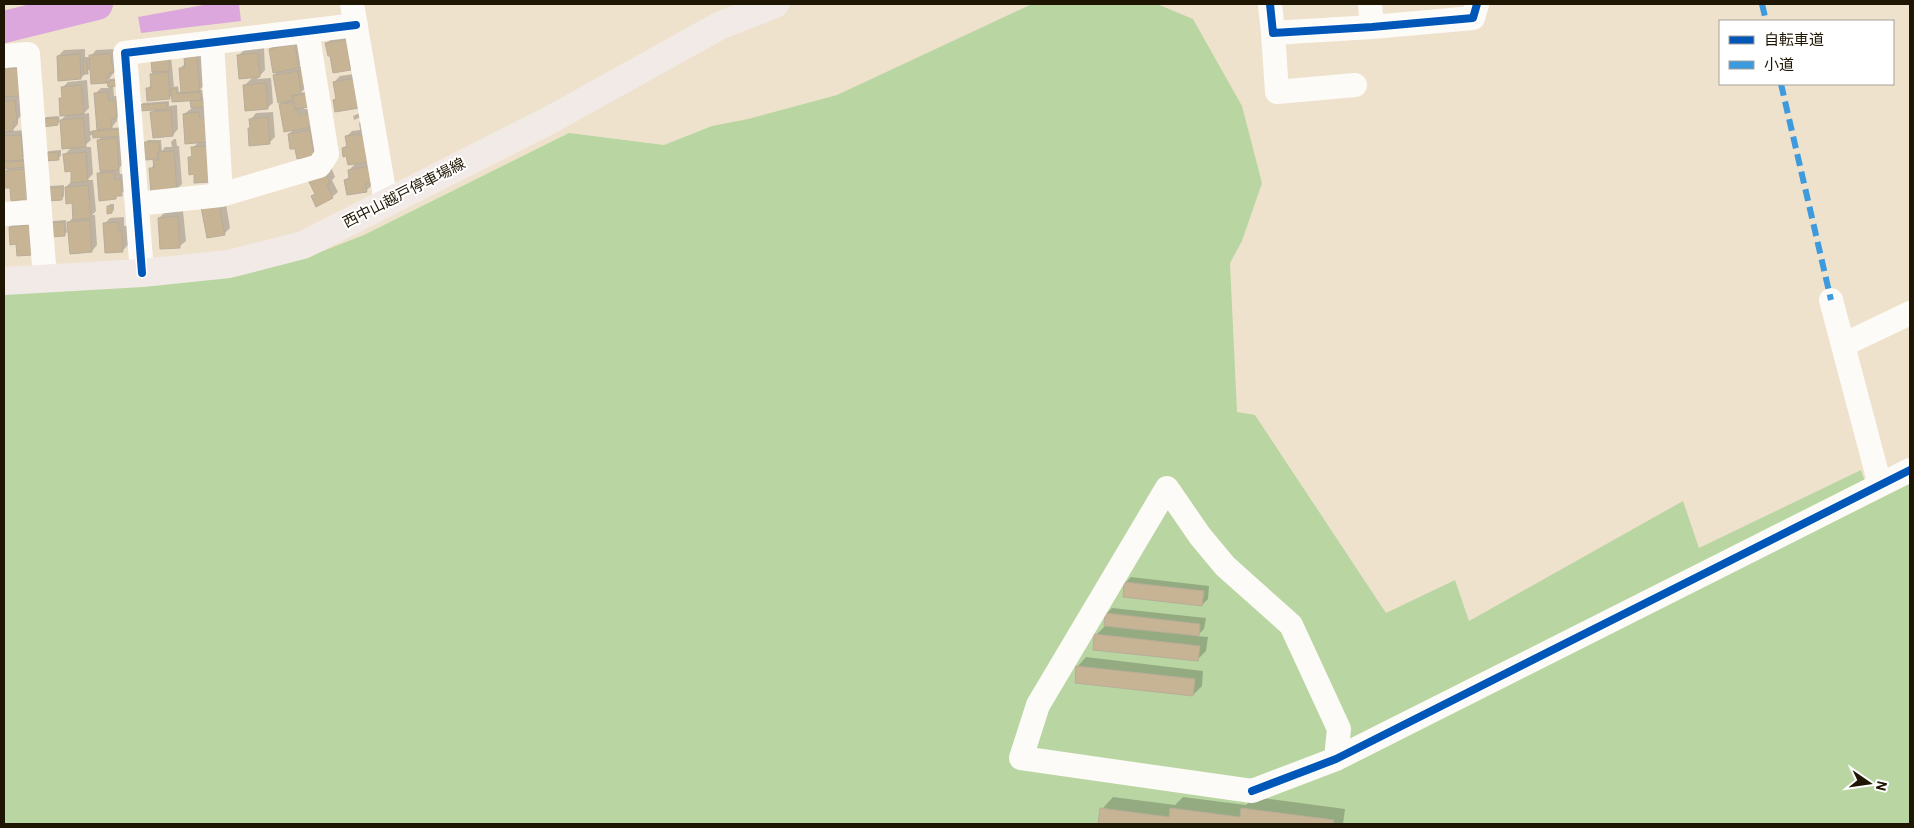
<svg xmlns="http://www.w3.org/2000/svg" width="1914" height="828" font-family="Barlow,'Noto Sans JP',sans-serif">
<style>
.green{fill:#b9d6a2}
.water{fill:#dba7dc}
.shadow{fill:#0003}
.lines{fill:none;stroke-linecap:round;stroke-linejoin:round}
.river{stroke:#dba7dc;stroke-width:32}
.building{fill:#c6b495;stroke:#b8ad9a}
.minor{stroke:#fdfbf8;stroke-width:24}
.major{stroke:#f2eae6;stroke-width:28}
.quiet{stroke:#3c9add;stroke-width:6;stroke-dasharray:12 6;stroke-linecap:butt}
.cycleway-casing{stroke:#fff;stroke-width:11}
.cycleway{stroke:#0057b8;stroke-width:8}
.labels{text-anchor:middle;stroke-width:4;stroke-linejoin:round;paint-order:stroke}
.street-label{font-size:15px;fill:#1f1503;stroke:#fff}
</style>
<rect width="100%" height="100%" fill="#efe2cd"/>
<path class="green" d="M1032,4h125l36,15 49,87 20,77 -20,58 -12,22 7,149 18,3 131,198 69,-33 14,41 214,-120 16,47 162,-78 10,29 39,-19v344h-1906v-531l234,-17 67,-18 59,-23 205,-102 95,12 48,-19 36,-7 89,-24z"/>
<path class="water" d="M209,4h30l2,17 -100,12 -3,-16z"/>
<path class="shadow" d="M354,34l2,29 -6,5 -23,-25 5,-5z
M301,39l3,22 -5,5h4l4,21 -7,6 10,-2 -6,18h12l3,40 -5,6 -18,-8 -7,-13 5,-5 -14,-24 5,-5 -11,-25 5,-5 -9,-21 3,-3z
M264,48l1,22 -8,9 14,-1 2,25 -6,5 -22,-23 8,-8 -14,-22 5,-5z
M85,49v8h5l6,-7 19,-1 4,17 -10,13 12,-1 -8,7 1,11h7l1,15 -5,6v4l-6,7 14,-1 -1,36 -5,5 1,6h6l1,15 -12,9 -17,-24 3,-3 -3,-31 5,-4 -9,-3 -4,3 1,4 -8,7h8l2,27 -6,6h6l3,31 -4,4h3l2,30 -5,6 -23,-29 5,-6 -1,-14 -7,-15 6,-6v-11l-7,-16 7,-7 -11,-27 6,-6 -6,-15 2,-3v-9l5,-5 19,-2 2,28 -6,6 6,-1 1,18h3v1l5,-3 -3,-35 6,-6h8l-1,-9 -2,3 -15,-14 -10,10 -23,-22 6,-6z
M202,51l3,34 -6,5h3l1,8h4l6,43 -18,32 -6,-15 4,-4v-6l6,-7 -15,-27 8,-6 -1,-9 -18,-5 -4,4 -22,-9 5,-5v-24l19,-4 3,31 4,-1 1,6h3l-2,-24 6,-5 -1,-5 6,-6z
M25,63l-3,52 -4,4v5l-6,7 14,-1 2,23 -6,6h6l4,33 -5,6 -15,-12 -7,-14 4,-5 -5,1v-35l2,-3 -2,1v-55l2,-6 5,-6z
M361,73l-25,38 -2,-11 3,-3 -3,-15 6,-6z
M169,101v5l8,-1 1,24 -5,6 -21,-23 3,-3 -14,-4 2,-2z
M273,112l2,25 -6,6 -18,-24 5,-6z
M360,113l1,4 -7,3 -1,-4z
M59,116l1,6 -3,2 -13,-4 2,-3z
M362,120l12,35 -7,8 7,-2 -2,24 -6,6 -21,-11 5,-4 -1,-6 7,-7 -13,-15 5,-4 -2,-7 6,-6 8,-1 -1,-7z
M174,139h2l1,7h2l3,38 -6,6 -25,-21 6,-11 -12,-15 3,-3h13l1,11 3,-4h7l-1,-5z
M61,150v6l-3,2 -12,-5 3,-2z
M331,167l4,10 -3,3 6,12 -6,5 -23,-17z
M64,185v11l-2,3 -14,-11 2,-2z
M110,204h4v6l-2,2 -4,-5z
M226,204l4,24 -6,6 -22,-26z
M183,211l3,30 -6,5 -21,-28 6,-6z
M124,217v9h3l1,19 -5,5 -19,-26 6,-6z
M36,220l-19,23 -7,-16 6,-6z
M66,220l1,12 -3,3 -14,-11 3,-3z
M1131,577l78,9 -1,13 -6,6 -77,-22z
M1112,608l94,10 -2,11 -7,7 11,1 -2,14 -9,9 -101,-25 9,-9 1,-12z
M1086,657l117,14 -1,15 -9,9 -115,-29z
M1113,797l62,8 8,-8 63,8 8,-8 91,12 -2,15h-243l2,-15z"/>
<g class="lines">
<path class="river" d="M4,27l93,-23"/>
</g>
<path class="building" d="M348,39l4,21 -3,1 2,9 -18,3 -3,-17h-2l-3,-13z
M295,44l4,24 -26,5 -4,-24z
M258,53l2,24 -21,2 -2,-24z
M80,54l1,25 -23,2 -1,-25z
M110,54l4,18 -5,1v5h-3l1,5 -16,1 -2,-29z
M197,56l3,35 -19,2 -2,-25h6l-1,-10z
M169,58v13l-17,1 -1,-13z
M83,59h3l2,15h-4z
M20,68l2,28 -18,1v-28z
M303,70l2,16 -4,1 -3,-16z
M298,71l3,23 -9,1 1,5 -15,3 -5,-28z
M168,72l2,27 -23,2 -1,-13h5l-1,-14z
M356,78l3,30 -24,4 -2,-12 3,-1 -3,-17z
M119,80l1,6 -12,1 -1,-6z
M266,83l2,26 -23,2 -2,-26z
M81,85l3,29 -24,2 -1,-18h3l-1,-11z
M176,88l1,6 23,-2 1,8 -29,2 -1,-13z
M108,92l1,9h7l1,17 -6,1 1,9 -15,2 -3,-37z
M308,93l2,14 -15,2 -2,-13z
M15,100l2,22h-4v9l-9,1v-31z
M205,100l1,7 -15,1 -1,-7z
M294,102l1,8h3l1,4h12l2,13 -29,5 -5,-28z
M167,103v6l-27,2 -1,-6z
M171,110l2,26 -20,2 -3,-26z
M199,112l1,6h6l2,24 -23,2 -2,-30z
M268,117l2,27 -21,2 -1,-18h2l-1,-9z
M57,118l1,7 -15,2v-8z
M83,118l3,29 -24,2 -2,-29z
M122,129l1,7 -30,2 -1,-7z
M310,130l4,26 -17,3 -2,-10h-5l-2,-15z
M360,134v2l5,-1 4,27 -21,3 -2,-9 -3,1 -1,-9 5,-1 -2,-11z
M21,135l2,25 -19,1v-25z
M117,138l2,32 -19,1 -3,-31z
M144,142h15l1,9 -2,1v7l-13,1z
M208,146l2,36 -16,1v-9l-5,1 -1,-18h4l-1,-10z
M174,151l3,40 -26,2 -2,-25h5l-1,-8h6l-1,-8z
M58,152l1,8 -13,1 -1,-8z
M86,152l2,29 -17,2v-12l-6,1 -2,-18z
M26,161v6l-22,2v-7z
M369,166l3,17 -7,1 2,8 -20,3 -3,-15 5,-1 -1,-9z
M25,169l2,30 -16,2 -1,-13h-5l-1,-17z
M114,172l1,8 6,-1 1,17h-6v3l-17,2 -2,-28z
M325,172l5,11 -3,2 6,13 -17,9 -5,-11 4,-2 -7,-14z
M88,185l3,33 -18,2 -1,-17 -6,1 -1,-17z
M62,187v13l-14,1 -1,-13z
M219,204l6,31 -18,3 -6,-31z
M107,206h5v7l-5,1z
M178,216l2,32 -20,1 -2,-31z
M90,220l2,32 -22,2 -3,-32z
M64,222l1,14 -15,1 -1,-14z
M118,222l1,9h3l1,21 -18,1 -2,-30z
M30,225l2,30 -15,1 -1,-12 -6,1 -1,-18z
M1124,582l80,9 -2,15 -79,-9z
M1105,613l95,11 -1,12 -95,-10z
M1094,634l106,12 -2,15 -105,-11z
M1076,666l119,13 -2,17 -118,-13z
M1100,808l69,9 1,-9 70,9 1,-9 93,12 -1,4h-235z"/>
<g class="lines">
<path class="minor" d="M352,4l34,198
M1270,4l3,29 99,-6 101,-9 4,-14
M1370,4l2,23
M1273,33l4,59 78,-7
M212,42l9,153
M4,56l24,-2 17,225
M137,204l84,-9 98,-29 8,-12 -20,-123
M4,214l36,-2
M142,273l-17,-220 231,-28
M1831,300l49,185
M1843,345l67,-32
M1336,759l3,-30 -48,-104 -66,-59 -25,-30 -33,-48 -129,217 -17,53 231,33 84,-32 574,-289"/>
<path class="major" d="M4,281l138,-8 87,-9 74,-19 247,-125 169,-94 56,-22"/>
<path class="quiet" d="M1762,4l4,17
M1781,84l50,216"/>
<g class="cycleway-casing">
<path id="cycleway" d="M1270,4l3,29 99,-6 101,-9 4,-14
M142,273l-17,-220 231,-28
M1252,791l84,-32 574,-289"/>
</g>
<use href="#cycleway" class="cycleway"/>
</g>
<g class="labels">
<g class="street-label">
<text transform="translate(404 193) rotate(-27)" y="5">西中山越戸停車場線</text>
</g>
</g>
<rect width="1914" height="828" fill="none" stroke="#1f1503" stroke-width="10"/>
<rect x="1719" y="20" width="175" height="65" fill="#ffffff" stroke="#a5a19a"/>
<rect x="1729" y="36" width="25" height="8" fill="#0057b8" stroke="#a5a19a"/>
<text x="1764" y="45" font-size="15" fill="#1f1503">自転車道</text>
<rect x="1729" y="61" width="25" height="8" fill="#3c9add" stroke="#a5a19a"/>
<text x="1764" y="70" font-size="15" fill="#1f1503">小道</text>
<g transform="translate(1869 783) rotate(103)" stroke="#ffffff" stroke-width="4" paint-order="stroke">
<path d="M0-4L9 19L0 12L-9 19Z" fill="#1f1503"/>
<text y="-8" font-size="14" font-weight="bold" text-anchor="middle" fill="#1f1503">N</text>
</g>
</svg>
